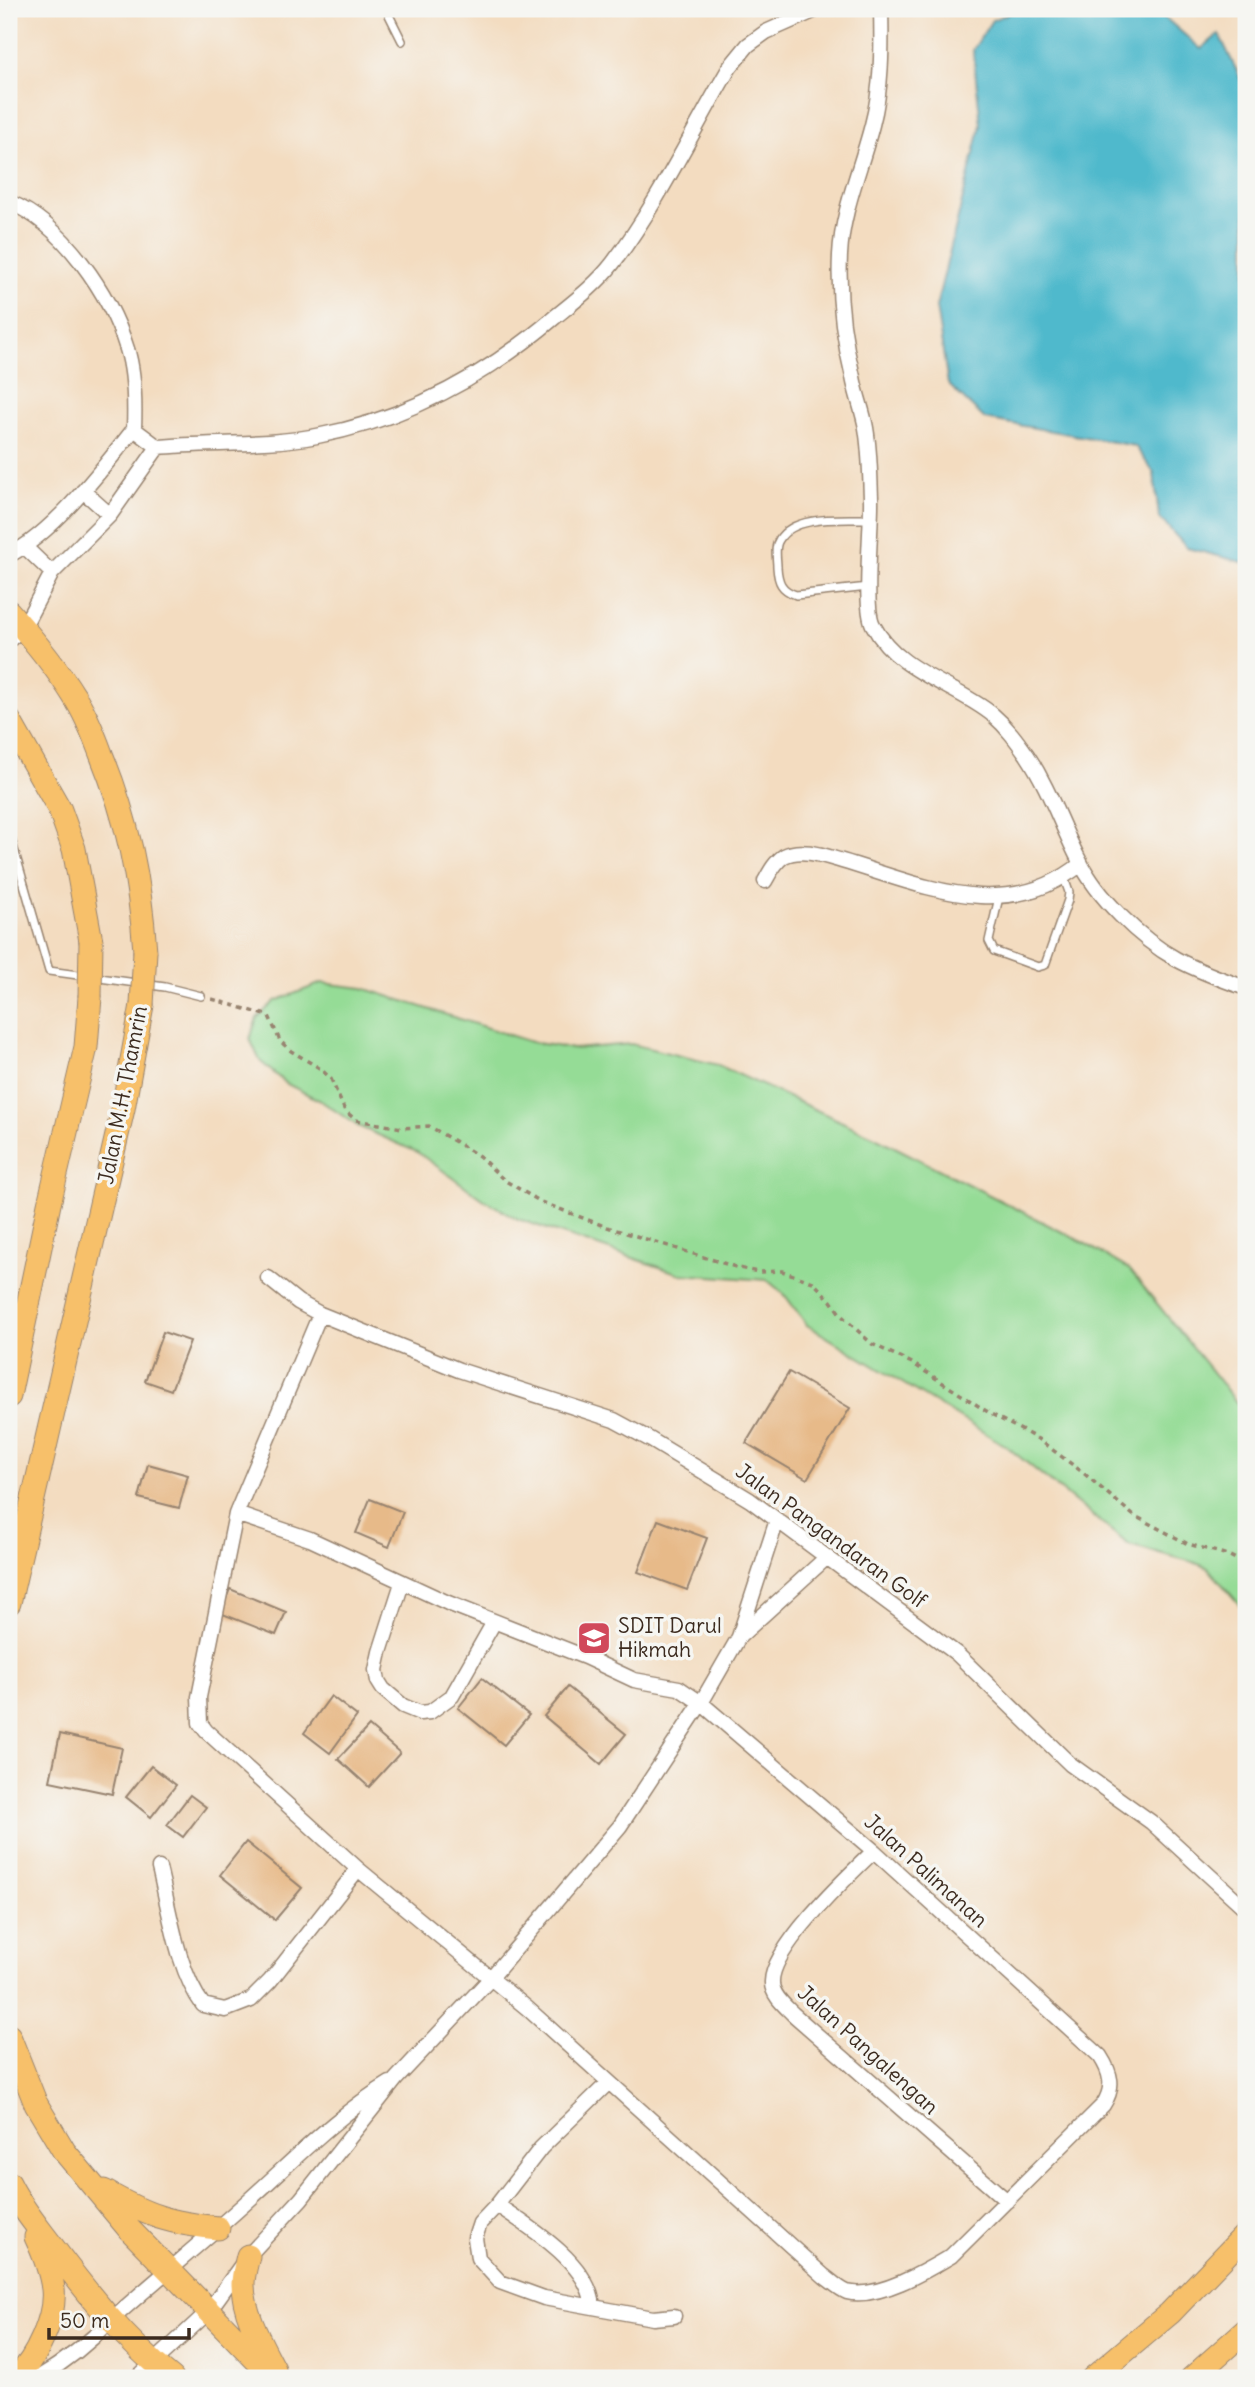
<svg xmlns="http://www.w3.org/2000/svg" width="1255" height="2387" font-family="Delius,sans-serif">
<style>
.green{fill:#95dc96;stroke:#68835a;stroke-width:2}
.water{fill:#4fb9cc;stroke:#457275;stroke-width:2}
.building{fill:#e7ba89}
.lines{fill:none;stroke-linecap:round;stroke-linejoin:round}
.service-casing{stroke:#97836f;stroke-width:10}
.minor-casing{stroke:#97836f;stroke-width:17}
.primary-casing{stroke:#97836f;stroke-width:25}
.path{stroke:#97836f;stroke-width:3.5;stroke-dasharray:5 5;stroke-linecap:butt}
.service{stroke:#fff;stroke-width:7}
.minor{stroke:#fff;stroke-width:14}
.primary{stroke:#f7c06b;stroke-width:23}
.primary-bridge-casing{stroke:#97836f;stroke-width:25;stroke-linecap:butt}
.primary-bridge{stroke:#f7c06b;stroke-width:23}
.labels{text-anchor:middle;stroke-width:7;stroke-linejoin:round;paint-order:stroke}
.street-label{font-size:21px;fill:#3b2a1e;stroke:#f6f6f2}
.poi-label{font-size:21px;fill:#3b2a1e;stroke:#f6f6f2;text-anchor:start}
</style>
<rect width="100%" height="100%" fill="#f6f6f2"/>
<filter id="ink" filterUnits="userSpaceOnUse"><feTurbulence type="fractalNoise" baseFrequency=".0143" numOctaves="2"/><feDisplacementMap in="SourceGraphic" scale="14" xChannelSelector="R" yChannelSelector="G"/><feConvolveMatrix kernelMatrix="1 2 1 2 8 2 1 2 1" color-interpolation-filters="sRGB"/></filter>
<filter id="wash" filterUnits="userSpaceOnUse"><feTurbulence type="fractalNoise" baseFrequency=".00686" numOctaves="4" result="noise"/><feDisplacementMap in="SourceGraphic" scale="28" xChannelSelector="R" yChannelSelector="G"/><feGaussianBlur stdDeviation="1.57" result="paint"/><feColorMatrix in="noise" values="0 0 0 0 0 0 0 0 0 0 0 0 0 0 0 0 0 1.4 0 .05"/><feComposite in="paint" operator="in"/></filter>
<g filter="url(#wash)">
<rect width="100%" height="100%" fill="#f3dcc0"/>
<path class="green" d="M322,983l41,5 168,54 42,7 58,-5 87,21 157,72 209,106 46,27 116,144v198l-38,-44 -15,-6 -64,-17 -123,-99 -199,-121 -23,-31 -17,-14 -87,-6 -162,-55 -35,-20 -66,-47 -59,-26 -37,-25 -36,-18 -25,-22 -10,-22 7,-21 18,-17z"/>
<path class="water" d="M1021,9h134l46,40 18,-15 27,56v473l-59,-15 -28,-31 -5,-44 -19,-27 -150,-27 -37,-35 -12,-77 45,-182 -8,-75 19,-30z"/>
<g id="blocks">
<path class="building" d="M163,1332l27,9 -19,49 -26,-9z
M789,1372l61,36 -43,71 -61,-36z
M148,1464l40,11 -9,33 -40,-10z
M370,1499l33,13 -14,35 -33,-14z
M658,1520l49,18 -20,52 -49,-18z
M230,1589l56,23 -10,23 -56,-22z
M482,1678l47,37 -25,30 -46,-37z
M568,1687l58,47 -25,30 -57,-48z
M331,1696l26,20 -27,37 -26,-20z
M369,1726l31,27 -31,34 -31,-28z
M60,1734l62,14 -10,46 -62,-13z
M151,1766l25,19 -25,32 -25,-20z
M190,1795l16,12 -23,30 -16,-12z
M246,1842l56,46 -27,32 -55,-45z"/>
</g>
</g>
<g filter="url(#ink)">
<use href="#blocks" fill-opacity="0" stroke="#97836f" stroke-width="2"/>
<g class="lines">
<g class="service-casing">
<path id="service" d="M386,9l16,32
M868,587l-72,8c-15,-5 -18,-13 -19,-28 0,-9 -3,-20 2,-27 15,-26 65,-20 91,-21
M9,832l40,139 116,16 36,9
M999,897l-10,44 5,10 44,16 7,-2 23,-65 1,-8 -5,-14"/>
</g>
<g class="minor-casing">
<path id="minor" d="M881,9c1,38 1,79 -9,116 -11,43 -30,86 -32,130 -2,42 3,82 13,122 3,17 10,34 13,51 4,23 4,46 5,70 1,28 -8,108 2,127 24,47 82,59 120,90 14,12 24,26 34,40 22,33 34,70 52,105 18,37 61,79 97,99 22,12 47,21 70,29
M9,202c54,22 101,92 118,147 8,25 8,54 7,80l24,18c53,-5 106,-1 159,-11 90,-17 169,-60 238,-119 21,-17 42,-33 58,-54 44,-58 80,-133 117,-196l18,-22 18,-13 52,-23
M83,491l27,24
M25,547l27,26
M9,555c44,-21 94,-87 125,-126
M9,640l14,-12 29,-55 58,-58 48,-68
M765,881c5,-9 10,-19 19,-25 17,-9 41,0 58,5 81,24 164,64 239,3
M268,1278l30,24 22,12 139,56 155,50 37,20 99,60 207,154 113,110 81,58 95,87
M236,1514l74,25 138,64 137,54 49,23 45,8 22,15 173,148 226,205c11,17 15,31 3,49l-152,151c-25,15 -74,44 -104,36 -8,-3 -16,-11 -23,-16l-297,-268 -169,-139 -152,-138 -6,-8 -1,-26 37,-183 84,-200
M402,1583l-22,69 -4,18 2,11 5,8 20,17 17,7 10,-1 22,-16 42,-74
M740,1636l86,-78
M874,1851c-24,23 -104,98 -102,132 0,12 13,23 21,31l214,187
M159,1868c11,43 18,102 44,137l22,5 26,-10 19,-19 88,-112
M609,2082l-68,66 -44,57 -17,18 -5,15 3,20 22,24 44,16 109,20 21,-2
M497,2205c33,22 93,59 96,102
M38,2378c27,-16 52,-36 74,-59 45,-40 93,-79 138,-120 46,-41 87,-84 140,-116
M137,2378l71,-66 40,-56 53,-57 95,-120 94,-100 130,-153 81,-123 38,-66 38,-117"/>
</g>
<g class="primary-casing">
<path id="primary" d="M9,612c24,27 46,53 65,84 12,18 20,39 27,58 27,66 39,125 44,197
M9,720l51,90 14,39 17,92
M9,1396l40,-192 37,-157 4,-50
M9,1603l114,-494 19,-104
M9,2036l27,68 28,47 65,78 145,149
M9,2183c11,23 28,43 43,63 35,47 74,96 120,132
M104,2191c44,25 65,32 114,37
M248,2256c-2,9 -5,19 -5,28 0,29 18,60 31,85
M16,2378c20,-18 40,-61 37,-89 -2,-17 -10,-37 -17,-52
M1093,2378l77,-65 76,-79
M1192,2378l54,-48"/>
</g>
<path class="path" d="M212,999l57,17 11,25 11,10 30,18 10,10 14,32 11,9 46,8 27,-2 50,30 25,24 37,22 63,24 135,42 19,4 24,-1 31,11 18,19 10,14 31,29 40,19 79,51 47,25 43,32 52,44 55,29 40,11 18,9"/>
<use href="#service" class="service"/>
<use href="#minor" class="minor"/>
<use href="#primary" class="primary"/>
<g class="primary-bridge-casing">
<path id="primary-bridge" d="M90,997l1,-56
M142,1005l3,-54"/>
</g>
<use href="#primary-bridge" class="primary-bridge"/>
</g>
</g>
<defs>
<g id="school-square" transform="scale(1.75)"><rect x="-9" y="-9" width="18" height="18" rx="4" fill="#d1495b" stroke="#f6f6f2"/><path d="M0-5L7-2L0 1L-7-2ZM-4 1L0 2.5L4 1V4Q0 6-4 4Z" fill="#fff"/></g>
</defs>
<g fill-rule="evenodd">
<use href="#school-square" x="594" y="1638"/>
</g>
<g class="labels">
<g class="street-label">
<text transform="translate(123 1095) rotate(-79)" y="7">Jalan M.H. Thamrin</text>
<text transform="translate(831 1536) rotate(36)" y="7">Jalan Pangandaran Golf</text>
<text transform="translate(926 1871) rotate(42)" y="7">Jalan Palimanan</text>
<text transform="translate(868 2050) rotate(42)" y="7">Jalan Pangalengan</text>
</g>
<g class="poi-label">
<text x="618" y="1633">SDIT Darul<tspan x="618" dy="24">Hikmah</tspan></text>
</g>
</g>
<rect width="1255" height="2387" fill="none" stroke="#f6f6f2" stroke-width="35"/>
<path d="M49 2328v10h140v-10" fill="none" stroke="#3b2a1e" stroke-width="3.5"/>
<text x="60" y="2328" font-size="21" fill="#3b2a1e" stroke="#f6f6f2" stroke-width="5" paint-order="stroke">50 m</text>
</svg>
